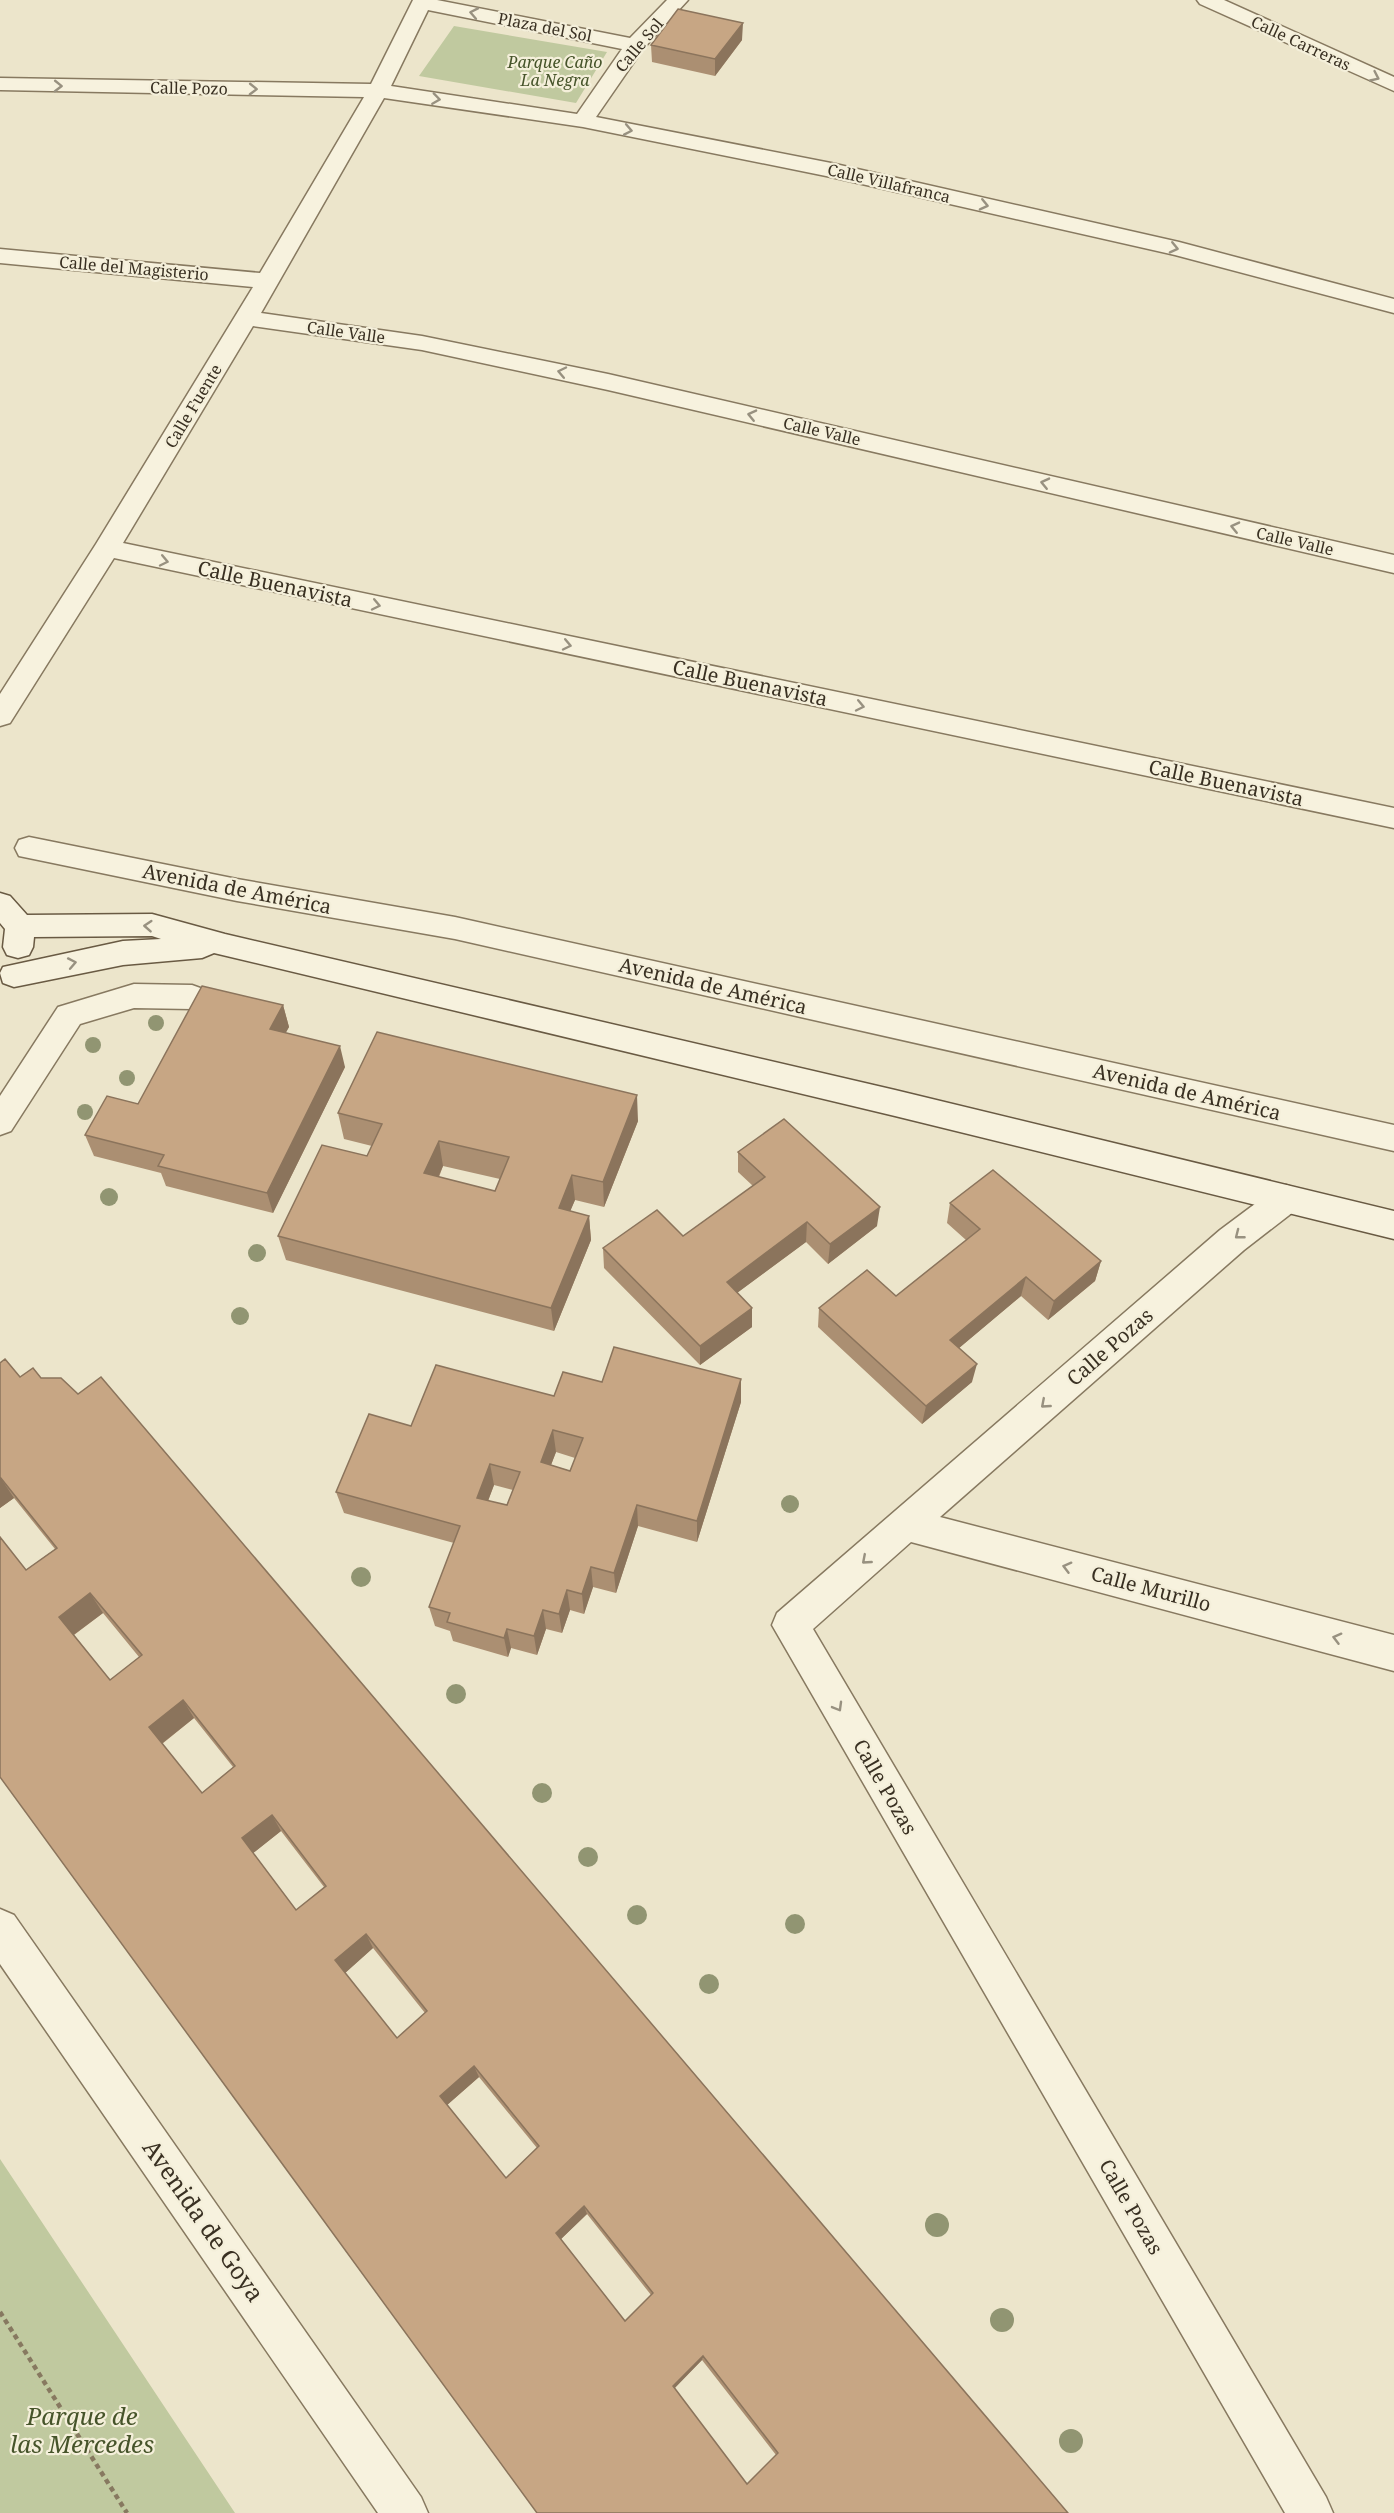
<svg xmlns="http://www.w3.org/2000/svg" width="1394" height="2513" font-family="'Noto Serif',serif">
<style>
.green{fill:#c0c99f}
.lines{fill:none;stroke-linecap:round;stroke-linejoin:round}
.street-casing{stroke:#877960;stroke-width:3}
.secondary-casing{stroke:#695a43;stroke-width:3}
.path{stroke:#877960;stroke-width:4.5;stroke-dasharray:5 4;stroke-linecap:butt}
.street{fill:#f7f2de;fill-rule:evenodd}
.secondary{fill:#f7f2de;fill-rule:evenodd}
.tree{fill:#919572}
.wall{fill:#ab8f72;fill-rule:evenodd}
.shaded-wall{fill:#8b745c}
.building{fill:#c7a684;stroke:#8b745c;stroke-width:1.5;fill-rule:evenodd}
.oneway{stroke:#989180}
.labels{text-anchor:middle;stroke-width:4.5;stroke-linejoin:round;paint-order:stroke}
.far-street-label{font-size:16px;fill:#393022;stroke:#f4efda}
.far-park-label{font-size:16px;font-style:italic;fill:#46542a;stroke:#f4efda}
.street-label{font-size:20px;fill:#393022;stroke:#f4efda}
.near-street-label{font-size:24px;fill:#393022;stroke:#f4efda}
.near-park-label{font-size:24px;font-style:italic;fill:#46542a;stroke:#f4efda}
</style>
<rect width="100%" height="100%" fill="#ece5cb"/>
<path class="green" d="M454,26l153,26 -31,51 -157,-27z
M0,2159l235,354h-235z"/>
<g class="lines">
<g class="street-casing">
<path id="street" d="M413,0h24l193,38 37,-38h21l-45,49 -47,68 235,46 348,79 215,57v14l-219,-58 -344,-78 -248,-50 -199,-29 -123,215 161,23 186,38 786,181v18l-786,-183 -186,-40 -169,-24 -130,217 1271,265v20l-1280,-270 -104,165 -10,3v-32l96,-150 157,-257 -253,-24v-14l260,24 104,-176 -364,-7v-12l371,6zM428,10l194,39 -45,65 -186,-28z
M1197,0h27l170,77v14l-194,-87z
M29,837l208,42 218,38 939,208v26l-939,-212 -218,-38 -218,-45 -4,-8 4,-8z
M134,984l58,1 11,4 4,8 -4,8 -11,4 -58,-1 -54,16 -69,107 -11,4v-39l58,-89z
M1286,1185l11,4 5,10 -5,10 -53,41 -304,267 454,118v36l-483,-129 -98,87 513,868 7,16h-48l-513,-888 5,-12 443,-383 55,-41z
M0,1909l14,6 407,582 7,16h-50l-378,-549z"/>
</g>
<g class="secondary-casing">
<path id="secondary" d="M0,893l10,3 17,19 125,-1 73,20 670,156 499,121v28l-499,-123 -681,-163 -12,5 -79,7 -109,22 -11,-4 -3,-10 3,-6 120,-26 38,-2 -9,-3 -118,1 -1,10 -4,8 -11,3 -11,-3 -4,-8 2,-18 -5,-6z"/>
</g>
<path class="path" d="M0,2312l127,201"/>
<use href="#street" class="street"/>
<use href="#secondary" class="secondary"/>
</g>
<g class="tree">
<circle cx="156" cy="1023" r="8"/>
<circle cx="93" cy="1045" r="8"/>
<circle cx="127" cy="1078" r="8"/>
<circle cx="85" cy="1112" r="8"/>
<circle cx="109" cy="1197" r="9"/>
<circle cx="257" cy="1253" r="9"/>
<circle cx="240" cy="1316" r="9"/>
<circle cx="790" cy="1504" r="9"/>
<circle cx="361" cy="1577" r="10"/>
<circle cx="456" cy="1694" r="10"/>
<circle cx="542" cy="1793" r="10"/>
<circle cx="588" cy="1857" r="10"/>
<circle cx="637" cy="1915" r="10"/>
<circle cx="795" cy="1924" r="10"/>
<circle cx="709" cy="1984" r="10"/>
<circle cx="937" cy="2225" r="12"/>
<circle cx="1002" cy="2320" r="12"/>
<circle cx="1071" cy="2441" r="12"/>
</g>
<path class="wall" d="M742,40l-27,36 -63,-14 -1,-17z
M283,1005l6,22 -4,6 60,34 -72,146 -107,-27 -5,-13 -67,-17 -9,-21 53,-31z
M338,1113l300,8 -34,86 -29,-7 -5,11 19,5 2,24 -37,91 -268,-71 -8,-24 89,-80 5,-10 -28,-7zM443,1166l57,13 -5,12 -56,-14z
M738,1152l139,74 -49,38 -22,-22 -69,51 15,34 -52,38 -96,-97 -1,-20 80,-12 70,-50 -15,-14z
M950,1203l151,58 -6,20 -47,39 -27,-24 -62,52 13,34 -50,42 -104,-97 1,-19 77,-12 70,-56 -19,-17z
M0,1363l20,14 21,1 1027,1135h-531l-511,-943 29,-21 -41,-51 -14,10zM103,1613l36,44 -29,23 -36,-45zM194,1718l39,49 -31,26 -40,-49zM281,1831l43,56 -28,23 -43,-57zM373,1948l52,65 -28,25 -52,-65zM479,2077l58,71 -31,30 -59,-73zM587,2214l64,81 -26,26 -64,-82zM702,2360l74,95 -29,29 -73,-96z
M602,1382l139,20 -44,140 -59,-16 -22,67 -23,-6 -9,27 -14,-4 -8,23 -16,-4 -9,26 -26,-7 -3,9 -55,-16 -3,-10 -15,-5 -6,-19 25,-64 -110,-30 -8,-21 75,-66 143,-30zM556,1452l19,6 -5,13 -19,-6zM494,1485l19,5 -6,15 -19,-4z"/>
<path class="shaded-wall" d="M743,23l-1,17 -27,36v-17z
M283,1005l6,22 -13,24 -6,-22z
M340,1046l5,21 -72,146 -6,-20z
M637,1095l1,26 -34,86 -1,-25z
M439,1141l4,25 -14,32 -5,-25z
M572,1175l3,25 -14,33 -2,-25z
M880,1207l-3,19 -49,38 2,-20z
M589,1216l2,24 -37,91 -3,-23z
M807,1222l-1,20 -80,59 1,-19z
M1101,1261l-6,20 -47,39 6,-19z
M1026,1277l-5,19 -75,63 4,-19z
M752,1308v19l-52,38v-19z
M977,1364l-5,18 -50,42 4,-18z
M741,1379v23l-44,140v-21z
M553,1430l3,22 -12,31 -3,-21z
M490,1464l4,21 -13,34 -4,-21z
M0,1477l14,21 -14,10z
M637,1505l1,21 -22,67 -2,-20z
M591,1567l2,20 -9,27 -2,-20z
M567,1590l3,20 -8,23 -3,-19z
M90,1593l13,20 -31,23 -13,-19z
M543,1610l3,19 -9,26 -3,-19z
M507,1629l4,19 -3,9 -4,-19z
M183,1700l11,18 -34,27 -11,-18z
M272,1815l9,16 -29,23 -10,-16z
M366,1934l7,14 -29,26 -9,-14z
M474,2066l5,11 -33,29 -6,-10z
M584,2206l3,8 -27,26 -4,-7z
M703,2356l-1,4 -29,30v-4z"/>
<path class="building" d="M678,9l65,14 -28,36 -64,-14z
M202,986l81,19 -13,24 70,17 -73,147 -109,-27 6,-11 -79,-20 22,-39 31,8z
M377,1032l260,63 -34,87 -31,-7 -13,33 30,8 -38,92 -273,-72 44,-91 45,11 15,-32 -44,-11zM439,1141l70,16 -14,34 -71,-18z
M784,1119l96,88 -50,37 -23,-22 -80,60 25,26 -52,38 -97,-98 54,-38 26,26 82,-59 -27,-25z
M993,1170l108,91 -47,40 -28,-24 -76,63 27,24 -51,42 -107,-98 48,-38 29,26 84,-67 -30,-26z
M614,1347l127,32 -44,142 -60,-16 -23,68 -23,-6 -9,27 -15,-4 -8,24 -16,-4 -9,26 -27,-7 -3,9 -57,-16 3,-9 -21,-6 31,-81 -124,-34 33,-78 42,12 25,-61 118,31 9,-24 39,10zM553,1430l30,8 -13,33 -29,-9zM490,1464l30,8 -13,33 -30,-7z
M5,1359l15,18 13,-9 8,10h20l17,16 23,-17 967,1136h-531l-537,-736v-240l26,33 31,-22 -57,-71v-114zM90,1593l52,62 -32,25 -51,-63zM183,1700l52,66 -33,27 -53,-66zM272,1815l54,71 -30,24 -54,-72zM366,1934l61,77 -30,27 -62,-78zM474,2066l65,80 -33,32 -66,-82zM584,2206l69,87 -28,28 -69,-88zM703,2356l75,97 -31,31 -74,-98z"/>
<defs><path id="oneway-chevron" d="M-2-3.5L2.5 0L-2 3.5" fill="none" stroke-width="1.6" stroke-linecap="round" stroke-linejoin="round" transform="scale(1.5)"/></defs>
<g class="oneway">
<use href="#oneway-chevron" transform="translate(474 13) rotate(-169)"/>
<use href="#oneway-chevron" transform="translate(1375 77) rotate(25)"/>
<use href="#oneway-chevron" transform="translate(58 86) rotate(1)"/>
<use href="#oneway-chevron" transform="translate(253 89) rotate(1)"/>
<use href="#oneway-chevron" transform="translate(436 99) rotate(8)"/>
<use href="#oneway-chevron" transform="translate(628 130) rotate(11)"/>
<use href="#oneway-chevron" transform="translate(984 205) rotate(13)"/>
<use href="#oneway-chevron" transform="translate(1174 248) rotate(13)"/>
<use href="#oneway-chevron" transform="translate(562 372) rotate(-168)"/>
<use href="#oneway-chevron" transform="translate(752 415) rotate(-167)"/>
<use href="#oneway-chevron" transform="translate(1045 483) rotate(-167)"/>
<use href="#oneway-chevron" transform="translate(1235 527) rotate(-167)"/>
<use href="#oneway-chevron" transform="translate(164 561) rotate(12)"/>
<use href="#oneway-chevron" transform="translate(376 605) rotate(12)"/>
<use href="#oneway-chevron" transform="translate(567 645) rotate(12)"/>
<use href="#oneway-chevron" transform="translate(860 706) rotate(12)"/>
<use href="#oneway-chevron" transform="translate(148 926) rotate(-176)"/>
<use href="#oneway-chevron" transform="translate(72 963) rotate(-11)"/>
<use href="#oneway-chevron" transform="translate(1239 1235) rotate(142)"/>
<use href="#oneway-chevron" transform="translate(1045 1404) rotate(139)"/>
<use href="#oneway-chevron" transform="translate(866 1560) rotate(139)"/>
<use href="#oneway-chevron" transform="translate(1067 1567) rotate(-165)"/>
<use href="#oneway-chevron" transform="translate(1337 1638) rotate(-165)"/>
<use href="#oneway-chevron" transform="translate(838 1707) rotate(60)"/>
</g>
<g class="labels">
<g class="far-street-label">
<text transform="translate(545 27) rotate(11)" y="6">Plaza del Sol</text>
<text transform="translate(1301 43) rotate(25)" y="6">Calle Carreras</text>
<text transform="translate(639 45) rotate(-50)" y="6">Calle Sol</text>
<text transform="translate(189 88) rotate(1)" y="6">Calle Pozo</text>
<text transform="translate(889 183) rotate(13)" y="6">Calle Villafranca</text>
<text transform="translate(134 268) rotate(5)" y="6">Calle del Magisterio</text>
<text transform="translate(346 332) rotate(8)" y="6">Calle Valle</text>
<text transform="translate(193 406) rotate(-59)" y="6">Calle Fuente</text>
<text transform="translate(822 431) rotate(13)" y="6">Calle Valle</text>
<text transform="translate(1295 541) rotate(13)" y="6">Calle Valle</text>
</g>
<g class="far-park-label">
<text x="555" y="68">Parque Caño<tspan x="555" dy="18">La Negra</tspan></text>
</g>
<g class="street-label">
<text transform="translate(275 584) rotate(12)" y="7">Calle Buenavista</text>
<text transform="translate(750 683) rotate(12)" y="7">Calle Buenavista</text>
<text transform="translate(1226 783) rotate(12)" y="7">Calle Buenavista</text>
<text transform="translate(237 889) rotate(11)" y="7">Avenida de América</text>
<text transform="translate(713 986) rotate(13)" y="7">Avenida de América</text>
<text transform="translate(1187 1092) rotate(13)" y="7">Avenida de América</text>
<text transform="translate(1110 1347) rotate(-41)" y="7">Calle Pozas</text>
<text transform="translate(1151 1589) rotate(15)" y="7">Calle Murillo</text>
<text transform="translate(885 1787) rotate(60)" y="7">Calle Pozas</text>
<text transform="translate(1131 2207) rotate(60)" y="7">Calle Pozas</text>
</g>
<g class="near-street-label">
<text transform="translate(203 2221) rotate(55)" y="8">Avenida de Goya</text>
</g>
<g class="near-park-label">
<text x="82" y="2425">Parque de<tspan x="82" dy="28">las Mercedes</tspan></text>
</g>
</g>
</svg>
